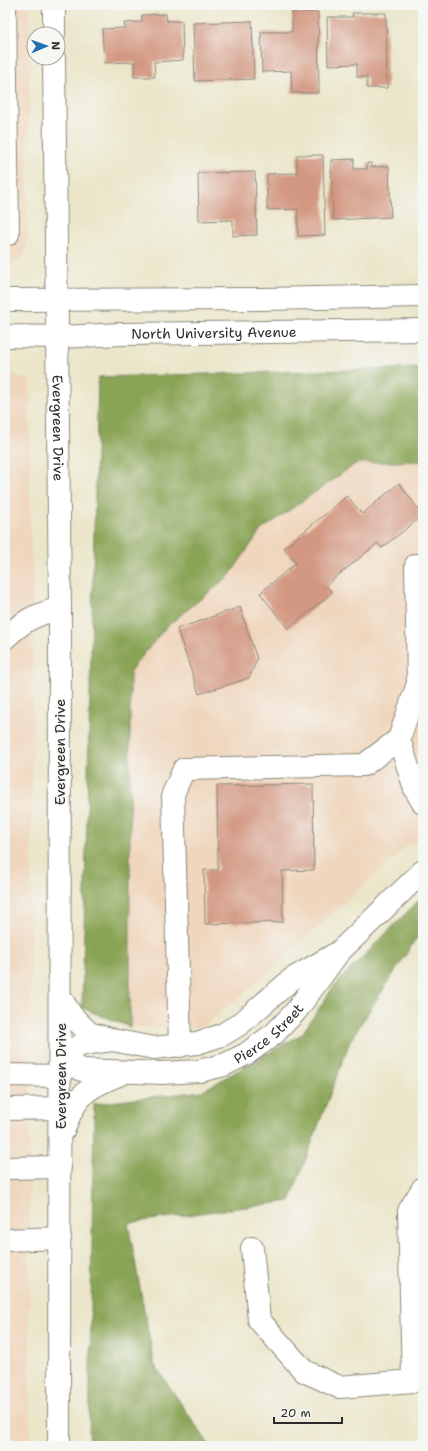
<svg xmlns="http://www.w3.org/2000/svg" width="428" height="1451" font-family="'Shantell Sans',sans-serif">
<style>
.built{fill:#efd6bc}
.forest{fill:#8aa456;stroke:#5a6840}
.building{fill:#d39882}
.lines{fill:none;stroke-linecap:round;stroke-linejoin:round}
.minor-casing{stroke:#8b887a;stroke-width:24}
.major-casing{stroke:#8b887a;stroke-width:24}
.minor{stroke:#fff;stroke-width:22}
.major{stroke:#fff;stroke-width:22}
.labels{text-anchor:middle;stroke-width:3;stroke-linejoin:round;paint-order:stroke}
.street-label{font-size:14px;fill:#2b2b2b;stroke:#f6f6f2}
</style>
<rect width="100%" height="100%" fill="#f6f6f2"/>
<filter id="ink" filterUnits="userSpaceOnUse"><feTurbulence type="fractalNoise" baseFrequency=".025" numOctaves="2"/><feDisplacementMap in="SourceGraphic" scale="8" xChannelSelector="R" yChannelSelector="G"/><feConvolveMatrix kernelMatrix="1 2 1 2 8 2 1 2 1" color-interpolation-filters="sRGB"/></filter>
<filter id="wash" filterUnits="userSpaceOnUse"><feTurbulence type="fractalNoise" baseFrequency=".012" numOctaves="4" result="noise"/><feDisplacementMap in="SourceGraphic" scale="16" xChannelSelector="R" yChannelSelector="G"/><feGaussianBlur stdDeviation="0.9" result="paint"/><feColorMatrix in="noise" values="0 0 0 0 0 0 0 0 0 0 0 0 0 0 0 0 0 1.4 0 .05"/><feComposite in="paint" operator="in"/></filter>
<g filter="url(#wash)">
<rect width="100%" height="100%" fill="#ebe6ca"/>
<path class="built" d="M5,5h25l-3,239 -4,15 -18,5z
M5,370l25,11v114l3,122 -4,622 1,207h-25z
M423,461v379l-15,5 -159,144 -47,39 -72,-1v-356l36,-44 63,-51 32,-46 96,-67z"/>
<path class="forest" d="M423,368v93l-66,2 -96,67 -32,46 -63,51 -36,44v356l-48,-19 16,-631z
M423,896v32l-73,113 -60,160 -162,22 26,141 56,82h-121l5,-342 108,-13 100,-57 32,-48z"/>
<g id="blocks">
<path class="building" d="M292,12h26l1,81h-27l-1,-22 -29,1 -1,-40h31z
M352,13h34l1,75h-20v-11h-10v-13l-29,1 -1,-48h26z
M166,14l1,7h15l1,39 -29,2 1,15h-21v-15l-30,1 -2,-34 23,-1 -1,-5 18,-1v-7z
M252,21l2,58 -59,2 -2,-58z
M297,155h26l2,80 -27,1v-27l-31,1v-36l30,-1z
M354,159v10h13v-6h4v4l18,-1 2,51 -58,3 -2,-60z
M255,172l2,63 -24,1v-16l-34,1 -1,-48z
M399,483l24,32 -41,33 -4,-5 -52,42 6,8 -44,36 -28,-36 36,-30 -12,-15 63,-52 15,18z
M240,607l17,52 -8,19 -50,16 -22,-65z
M313,784l1,86 -32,1 1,51 -78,2 -1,-54h14l-1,-84z"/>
</g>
</g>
<g filter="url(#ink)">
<use href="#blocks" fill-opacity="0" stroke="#8b887a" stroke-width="1"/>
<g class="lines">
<g class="minor-casing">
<g id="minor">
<path d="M54,5v29"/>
<path id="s1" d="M54,58l6,550 -1,838"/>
<path d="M5,234h3l-3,-229"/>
<path d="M5,638c21,-19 28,-22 55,-30"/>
<path d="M399,739l16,50 8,14"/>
<path id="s2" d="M339,952l-47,27 -52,45 -18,11 -25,8 -43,5 -42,-8 -29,4 -22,11 20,15 81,3 37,-2 25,-6 22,-11 28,-20 22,-23 43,-59 84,-81"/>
<path d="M60,997l12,19 17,17 22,6"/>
<path d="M180,1046l-7,-252 11,-25 180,-4 35,-26 19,-56 -2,-118"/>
<path d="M5,1075l56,1"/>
<path d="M5,1109l56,-1"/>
<path d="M64,1129c12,-35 24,-42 57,-55"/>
<path d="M5,1168l55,-1"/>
<path d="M423,1188l-14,23 4,170h10"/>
<path d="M5,1240l55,-2"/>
<path d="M252,1248l7,72 45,51 35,16 74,-6"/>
</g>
</g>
<g class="major-casing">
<g id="major">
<path d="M5,300l258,-1 160,-3"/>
<path id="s3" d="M5,336l54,1 63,-3 301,-4"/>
</g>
</g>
<use href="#minor" class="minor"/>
<use href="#major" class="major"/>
</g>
</g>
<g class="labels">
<g class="street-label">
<text dy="5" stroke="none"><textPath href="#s3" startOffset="209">North University Avenue</textPath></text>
<text dy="5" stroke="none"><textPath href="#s1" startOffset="370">Evergreen Drive</textPath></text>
<text transform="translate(60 752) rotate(-90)" y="5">Evergreen Drive</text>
<text dy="5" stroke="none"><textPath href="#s2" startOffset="534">Pierce Street</textPath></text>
<text transform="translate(61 1076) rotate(-90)" y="5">Evergreen Drive</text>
</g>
</g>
<rect width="428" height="1451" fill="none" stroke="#f6f6f2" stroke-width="20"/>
<g transform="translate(46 46) rotate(88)"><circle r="19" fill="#f6f6f2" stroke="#a5a5a2"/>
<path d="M0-3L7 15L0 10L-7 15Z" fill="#1f6fb2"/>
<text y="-6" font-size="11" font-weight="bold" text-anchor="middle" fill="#2b2b2b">N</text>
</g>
<path d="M274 1417v6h68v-6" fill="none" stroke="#2b2b2b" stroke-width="2"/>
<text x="280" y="1417" font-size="12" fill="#2b2b2b" stroke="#f6f6f2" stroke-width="3" paint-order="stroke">20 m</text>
</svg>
